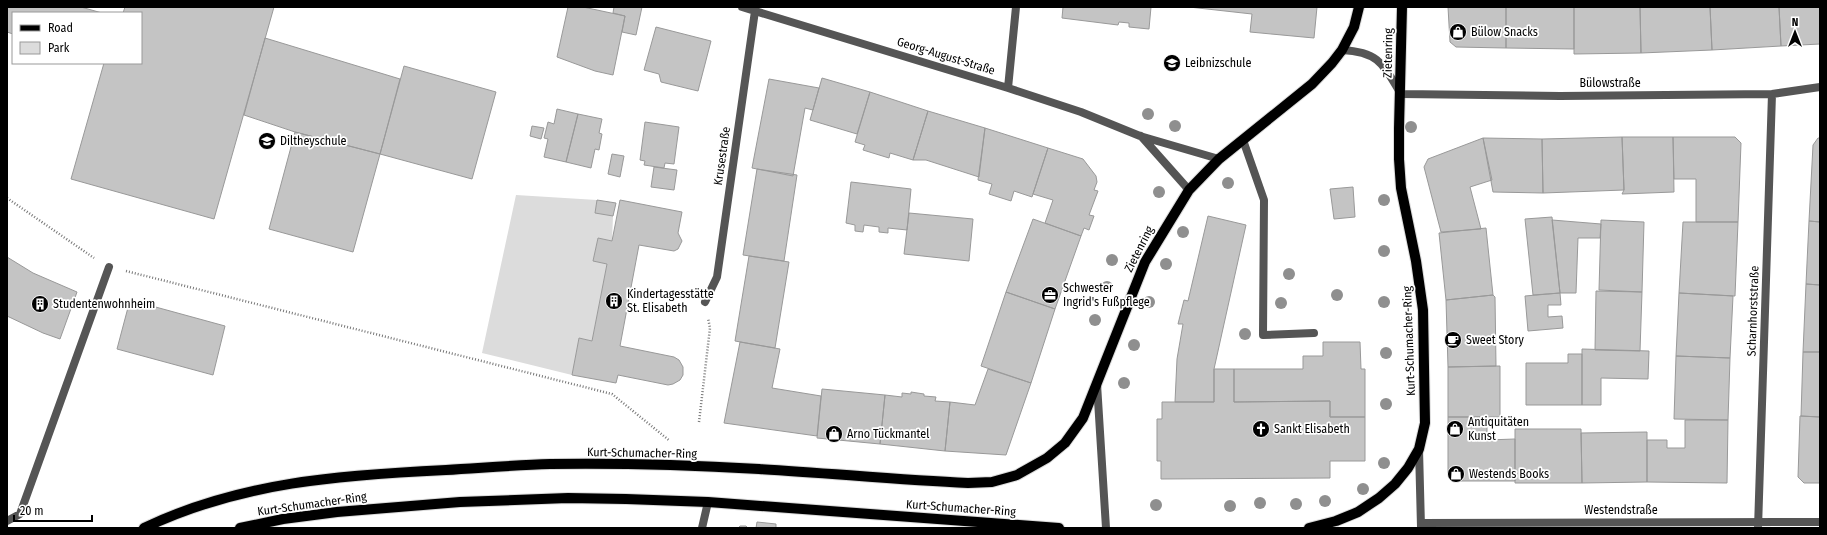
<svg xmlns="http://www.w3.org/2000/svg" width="1827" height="535" font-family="'Fira Sans Condensed',sans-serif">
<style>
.green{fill:#dcdcdc}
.building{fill:#c4c4c4;stroke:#999}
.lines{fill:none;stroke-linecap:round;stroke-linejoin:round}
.primary-casing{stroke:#dbdbdb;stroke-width:12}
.path{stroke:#777;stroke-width:2.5;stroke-dasharray:1 2;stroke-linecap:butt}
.lane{stroke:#555;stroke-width:8}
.street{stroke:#555;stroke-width:8}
.primary{stroke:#000;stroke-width:10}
.tree{fill:#8f8f8f}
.labels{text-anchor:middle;stroke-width:3.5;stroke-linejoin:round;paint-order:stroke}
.poi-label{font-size:12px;fill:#000;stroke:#fff;text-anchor:start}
.street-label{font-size:12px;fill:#000;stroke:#fff}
</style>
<rect width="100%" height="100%" fill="#fff"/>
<path class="green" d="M516,195l81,5 -2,13 18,3 -1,25 -14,-3 -5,23 14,3 -15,77 -13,-3 -7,37 -90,-22z"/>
<path class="building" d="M7,7h74l21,6h-89v21l-6,-2z
M125,7h149l-60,212 -143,-40 33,-116h37v-50h-18z
M568,7h15l42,9 -12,59 -18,-4 -38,-14z
M614,7h28l-6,28 -14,-3 3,-16 -12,-3z
M1063,7h88l-2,22 -20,-2v-4l-10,-1 -1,3 -56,-7z
M1189,7h128l-3,31 -64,-6 2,-18z
M1448,7h58v41l-50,-1 -6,-5z
M1506,7h68v42l-68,-1z
M1574,7h66l1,46 -67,1z
M1640,7h70l2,43 -71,3z
M1710,7h69l2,39 -69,4z
M1779,7h41v37l-39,2z
M656,27l55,14 -13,50 -37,-9 -2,-8 -15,-4z
M265,38l135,41 -20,75 -85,-22 -51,-17z
M404,66l92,26 -24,87 -92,-25z
M822,78l48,14 -13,42 -47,-14z
M769,79l50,9 -6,22 -8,-2 -12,68 -41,-8z
M870,92l58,19 -15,49 -23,-7 -1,5 -26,-8 2,-5 -10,-3z
M557,109l21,5 -12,48 -22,-5 4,-18 -4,-1 4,-16 6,2z
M928,111l57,17 -6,49 -53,-17h-13z
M578,114l24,5 -3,14 3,1 -3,16 -4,-1 -4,19 -25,-6z
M645,122l34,5 -5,37 -9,-1 -1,5 -20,-3 1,-4 -5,-1z
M532,126l12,2 -3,11 -11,-3z
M985,128l63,20 -16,49 -18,-6 -3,10 -22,-7 3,-10 -14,-4z
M295,132l85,22 -27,98 -84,-23z
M1622,137l2,53 -81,3 -1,-54z
M1622,137h51l1,55 -52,2 2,-4z
M1673,137h62l6,6 -3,79h-42v-43h-22z
M1483,138l59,1 1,54 -50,-1z
M1483,138l9,42 -22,7 11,42 -40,3 -17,-65 4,-8z
M1818,138h2v84l-11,-1 4,-76z
M1048,148l35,11 13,17 1,6 -3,8 4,1 -9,24 5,1 -5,14 -5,-2 -3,8 -36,-13 8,-23 -20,-6z
M612,154l12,2 -4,21 -12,-3z
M654,167l23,3 -3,20 -23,-3z
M757,169l40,6 -13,86 -41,-6z
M851,182l60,7 -4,41 -19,-2v5l-9,-1v-5l-15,-2 -1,7 -8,-1v-6l-9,-2z
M1353,187l2,30 -21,2 -4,-30z
M597,200l19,3 -3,13 -18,-3z
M620,200l62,12 -4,21 4,8 -4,8 -4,2 -35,-6 -19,101 54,11 5,3 4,7v8l-3,5 -7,4 -5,1 -50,-10 -2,8 -44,-8 7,-37 13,3 15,-77 -14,-3 5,-23 14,3z
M909,213l64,6 -4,42 -65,-7z
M1208,216l38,9 -32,144v33h-39l2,-43 6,-35h-5l6,-24 4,1z
M1552,217l8,76 -27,2 -8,-76z
M1033,219l48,17 -26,73 -49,-17z
M1552,220l49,4 -1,14h-22l-2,55h-16z
M1601,220l43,2 -2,70 -43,-2z
M1809,221l11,1v63l-14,-1z
M1683,222h55l-3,74 -56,-3z
M1486,228l7,67 -47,5 -7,-67z
M749,256l40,6 -14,86 -40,-7z
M7,257l26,16 44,19 -17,47 -17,-6 -36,-17z
M1806,284l14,1v67h-17z
M1596,291l46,1 -2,59 -45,-1z
M1006,292l49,17 -24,74 -50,-17z
M1560,293l1,12h-13v12l14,-1 1,12 -35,3 -3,-35z
M1679,293l54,3 -3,62 -54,-2z
M1493,295l2,2 1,69 -48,1 -2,-67z
M130,300l95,26 -12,49 -96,-26z
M740,342l40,7 -8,39 49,8 -4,40 -93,-13z
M1323,342h37l1,27h4v48h-35v-16l-96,1v-33h69v-13h20z
M1582,349l67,2 -1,28 -47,-1v27h-19z
M1803,352h17v65l-19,-1z
M1568,354h14v51h-56v-42h42z
M1676,356l54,2 -2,62 -54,-1z
M1500,366v51h-52v-50z
M988,369l43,14 -25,72 -61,-4 5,-49 25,3z
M1214,369h20v33l96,-1v16h35v44h-35v17l-169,1v-18h-4v-42h5v-17h52z
M822,389l63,6 -5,49 -63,-6z
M911,392l13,2v2l12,1 -1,4 15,1 -5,49 -65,-7 5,-49 17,2v-4l9,1z
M1800,416l20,1v66h-16l-6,-6z
M1448,417h39v23l28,-1v42h-58l-9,-6z
M1685,420h43l-1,63 -80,-1v-42h20v8h18z
M1515,429h66l1,54h-67z
M1647,432v50l-65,1 -1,-50z
M757,522l19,2v4h-20z
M740,526h6l2,2h-10z"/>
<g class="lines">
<g class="primary-casing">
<path id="primary" d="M144,528c96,-46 197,-53 302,-58 35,-2 70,-5 104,-6 70,-1 140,1 209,5 70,4 140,11 209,14l24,-1 25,-7 30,-17 18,-15 18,-25 62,-156 44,-72 30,-31 93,-75 20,-21 10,-13 12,-23 5,-20
M240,528l43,-9 54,-7 123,-10 108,-4 58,1 82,3 351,26
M1309,528l27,-7 22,-9 21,-14 16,-14 13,-16 11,-19 6,-26 -2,-113 -7,-49 -15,-73 -2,-29v-31l3,-121"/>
</g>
<path class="path" d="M7,198l87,60
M126,271l486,123 58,47
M699,422l11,-94 -2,-10"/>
<path class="lane" d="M1243,140l21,60 -1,135 51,-2
M7,521l13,-7 89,-247"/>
<path class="street" d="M742,7l266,81 73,24 59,24 79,23
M1342,50c37,2 41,14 59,44l159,2 212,-2 48,-7
M1008,88l8,-81
M1141,136l48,54
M705,302l12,-25 38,-266
M1097,384l9,144
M1419,449l2,78
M1421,523l399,-1
M702,528l6,-26
M1758,528l14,-434"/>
<use href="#primary" class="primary"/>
</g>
<g class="tree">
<circle cx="1148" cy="114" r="6"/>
<circle cx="1175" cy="126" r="6"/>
<circle cx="1411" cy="127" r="6"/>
<circle cx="1228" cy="183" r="6"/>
<circle cx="1159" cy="192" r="6"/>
<circle cx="1384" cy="200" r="6"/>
<circle cx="1183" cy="232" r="6"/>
<circle cx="1384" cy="251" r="6"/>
<circle cx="1112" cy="260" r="6"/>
<circle cx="1166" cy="264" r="6"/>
<circle cx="1289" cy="274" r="6"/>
<circle cx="1107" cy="287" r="6"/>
<circle cx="1337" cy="295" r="6"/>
<circle cx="1149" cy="302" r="6"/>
<circle cx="1384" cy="302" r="6"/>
<circle cx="1281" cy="303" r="6"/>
<circle cx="1095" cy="320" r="6"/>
<circle cx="1245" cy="334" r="6"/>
<circle cx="1134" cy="345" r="6"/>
<circle cx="1386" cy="353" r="6"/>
<circle cx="1124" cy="383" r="6"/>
<circle cx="1386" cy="404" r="6"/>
<circle cx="1384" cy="463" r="6"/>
<circle cx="1363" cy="489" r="6"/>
<circle cx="1325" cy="501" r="6"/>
<circle cx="1260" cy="503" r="6"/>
<circle cx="1296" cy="504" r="6"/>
<circle cx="1156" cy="505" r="6"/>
<circle cx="1230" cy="506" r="6"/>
</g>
<defs>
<g id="shop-disc" transform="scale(0.9)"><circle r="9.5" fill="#000" stroke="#fff"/><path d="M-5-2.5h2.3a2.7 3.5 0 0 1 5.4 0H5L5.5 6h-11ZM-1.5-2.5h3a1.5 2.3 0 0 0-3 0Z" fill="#fff"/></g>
<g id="school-disc" transform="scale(0.9)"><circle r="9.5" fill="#000" stroke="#fff"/><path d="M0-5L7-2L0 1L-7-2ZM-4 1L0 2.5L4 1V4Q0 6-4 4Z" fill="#fff"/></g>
<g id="office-disc" transform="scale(0.9)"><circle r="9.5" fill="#000" stroke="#fff"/><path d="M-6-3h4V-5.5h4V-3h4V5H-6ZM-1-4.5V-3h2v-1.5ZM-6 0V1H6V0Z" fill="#fff"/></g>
<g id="building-disc" transform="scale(0.9)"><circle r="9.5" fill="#000" stroke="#fff"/><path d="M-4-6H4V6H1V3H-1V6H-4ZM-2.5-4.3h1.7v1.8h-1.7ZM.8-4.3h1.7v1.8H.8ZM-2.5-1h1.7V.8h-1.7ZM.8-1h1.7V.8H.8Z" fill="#fff"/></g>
<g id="cafe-disc" transform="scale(0.9)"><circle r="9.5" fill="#000" stroke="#fff"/><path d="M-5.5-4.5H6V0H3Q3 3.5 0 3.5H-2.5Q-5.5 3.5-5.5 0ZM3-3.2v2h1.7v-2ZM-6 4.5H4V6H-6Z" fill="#fff"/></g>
<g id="church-disc" transform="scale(0.9)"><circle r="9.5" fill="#000" stroke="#fff"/><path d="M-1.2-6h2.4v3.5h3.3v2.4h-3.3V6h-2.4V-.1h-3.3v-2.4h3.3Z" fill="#fff"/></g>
</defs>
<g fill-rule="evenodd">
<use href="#shop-disc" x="1458" y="32"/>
<use href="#school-disc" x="1172" y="63"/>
<use href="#school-disc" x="267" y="141"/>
<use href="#office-disc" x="1050" y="295"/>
<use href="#building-disc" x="614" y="301"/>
<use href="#building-disc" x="40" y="304"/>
<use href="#cafe-disc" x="1453" y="340"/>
<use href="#church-disc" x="1261" y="429"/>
<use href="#shop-disc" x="1455" y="429"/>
<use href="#shop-disc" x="834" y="434"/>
<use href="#shop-disc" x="1456" y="474"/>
</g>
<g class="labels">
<g class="poi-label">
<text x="1471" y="36">Bülow Snacks</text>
<text x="1185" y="67">Leibnizschule</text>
<text x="280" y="145">Diltheyschule</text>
<text x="1063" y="292">Schwester<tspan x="1063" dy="14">Ingrid's Fußpflege</tspan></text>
<text x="627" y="298">Kindertagesstätte<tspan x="627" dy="14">St. Elisabeth</tspan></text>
<text x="53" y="308">Studentenwohnheim</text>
<text x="1466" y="344">Sweet Story</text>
<text x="1468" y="426">Antiquitäten<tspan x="1468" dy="14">Kunst</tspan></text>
<text x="1274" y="433">Sankt Elisabeth</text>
<text x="847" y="438">Arno Tückmantel</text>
<text x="1469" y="478">Westends Books</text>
</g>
<g class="street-label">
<text transform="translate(1388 53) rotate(-89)" y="4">Zietenring</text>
<text transform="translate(946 56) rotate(17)" y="4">Georg-August-Straße</text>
<text x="1610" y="87">Bülowstraße</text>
<text transform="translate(722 156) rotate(-82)" y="4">Krusestraße</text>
<text transform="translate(1139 249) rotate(-63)" y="4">Zietenring</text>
<text transform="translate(1753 311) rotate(-88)" y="4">Scharnhorststraße</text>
<text transform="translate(1409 341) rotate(-92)" y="4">Kurt-Schumacher-Ring</text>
<text transform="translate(642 453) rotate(1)" y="4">Kurt-Schumacher-Ring</text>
<text transform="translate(312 504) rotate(-8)" y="4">Kurt-Schumacher-Ring</text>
<text transform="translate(961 508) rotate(4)" y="4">Kurt-Schumacher-Ring</text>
<text x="1621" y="514">Westendstraße</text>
</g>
</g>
<rect width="1827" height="535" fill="none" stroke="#000000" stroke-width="16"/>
<rect x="12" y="12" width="130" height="52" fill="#ffffff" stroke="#999999"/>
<rect x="20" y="25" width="20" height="6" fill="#000000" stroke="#999999"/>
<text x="48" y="32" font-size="12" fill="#000000">Road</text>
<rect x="20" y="42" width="20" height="12" fill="#dcdcdc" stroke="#999999"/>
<text x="48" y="52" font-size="12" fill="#000000">Park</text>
<g transform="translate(1795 32)" stroke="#ffffff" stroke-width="3" paint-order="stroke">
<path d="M0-3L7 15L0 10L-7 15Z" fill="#000000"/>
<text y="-6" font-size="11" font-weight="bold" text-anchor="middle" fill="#000000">N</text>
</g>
<path d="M14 515v6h78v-6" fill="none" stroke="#000000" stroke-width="2"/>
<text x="20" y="515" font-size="12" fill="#000000" stroke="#ffffff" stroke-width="3" paint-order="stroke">20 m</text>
</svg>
